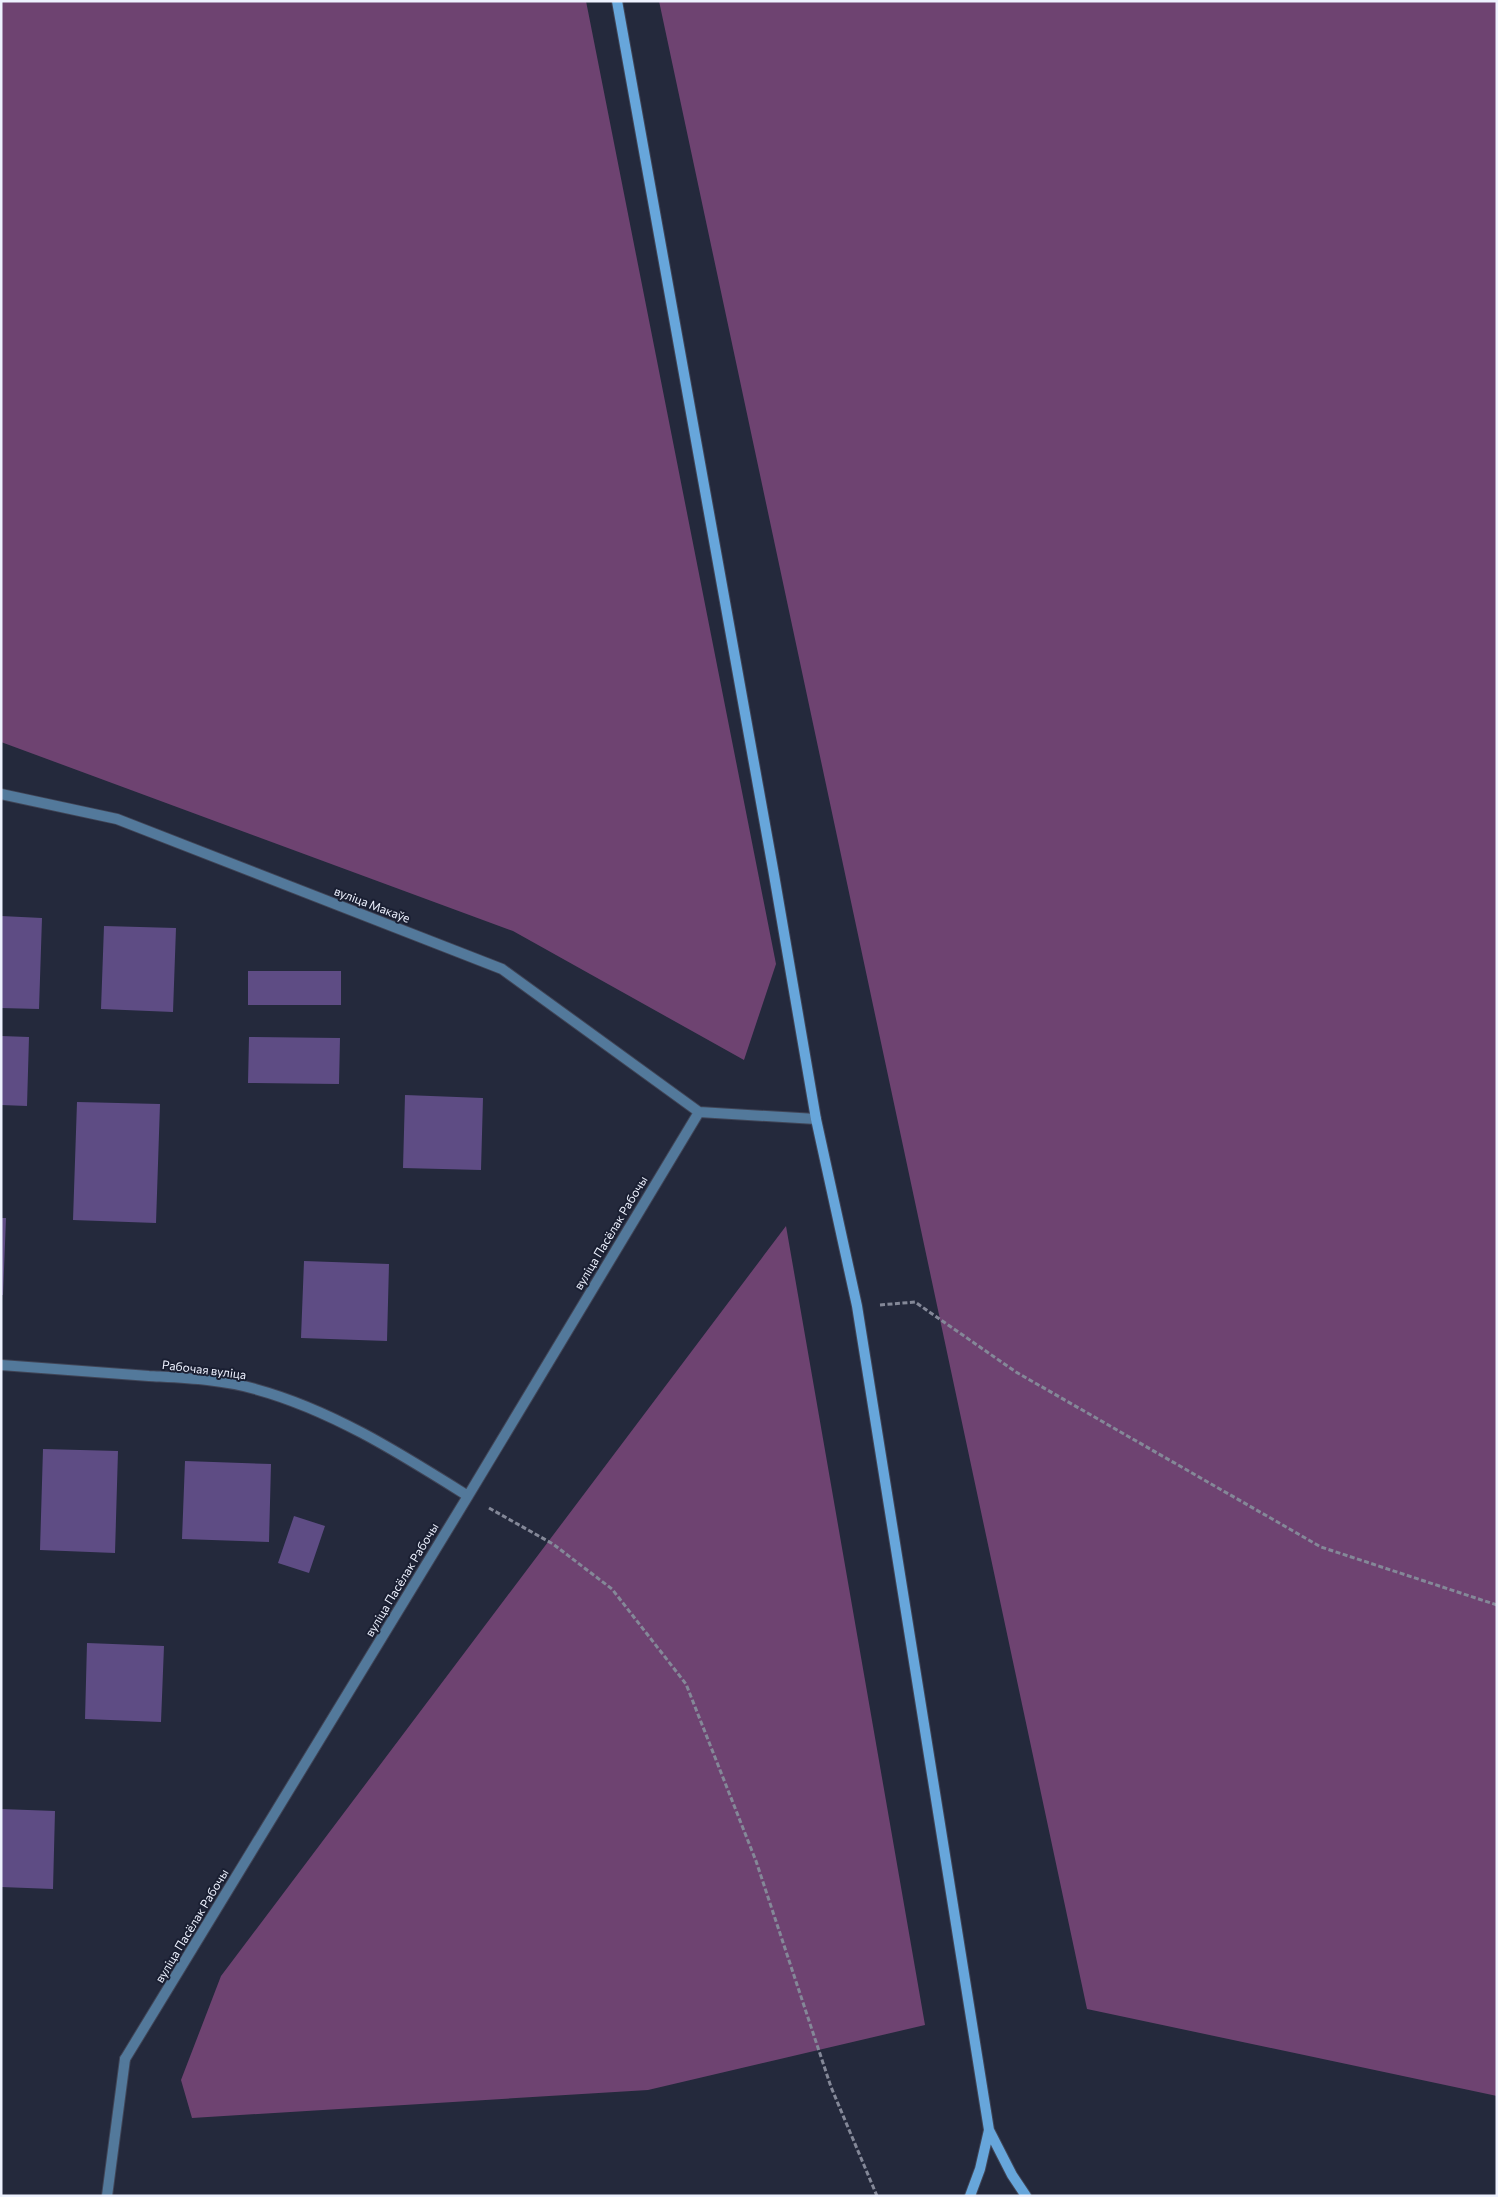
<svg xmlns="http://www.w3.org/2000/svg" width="1498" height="2197" font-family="Commissioner,sans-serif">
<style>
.forest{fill:#6e4371}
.building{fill:#5e4c84}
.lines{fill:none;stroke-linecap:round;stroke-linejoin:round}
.service-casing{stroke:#404557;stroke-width:12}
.minor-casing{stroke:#404557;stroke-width:12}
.secondary-casing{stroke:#404557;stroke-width:12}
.path{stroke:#848898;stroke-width:3;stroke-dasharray:5 2.5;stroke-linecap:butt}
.service{stroke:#53799b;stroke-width:10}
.minor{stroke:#53799b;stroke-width:10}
.secondary{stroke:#67a6db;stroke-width:10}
.labels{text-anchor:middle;stroke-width:4;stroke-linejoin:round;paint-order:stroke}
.street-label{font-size:12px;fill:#eef2ff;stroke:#1a1f32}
</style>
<rect width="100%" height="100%" fill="#24293c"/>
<path class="forest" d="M1,1h585l190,963 -32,96 -231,-129 -512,-189z
M659,1h838v2095l-410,-87z
M786,1226l139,799 -277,65 -456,28 -11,-38 40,-104z"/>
<path class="building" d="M1,916l41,2 -3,91 -38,-1z
M104,926l72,2 -3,84 -72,-3z
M248,971h93v34h-93z
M1,1036l28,1 -2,69 -26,-1z
M249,1037l91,1 -1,46 -91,-1z
M405,1095l78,3 -2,72 -78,-2z
M77,1102l83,2 -4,119 -83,-3z
M1,1218h5l-3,77h-2z
M304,1261l85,3 -2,77 -86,-3z
M43,1449l75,2 -3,102 -75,-3z
M185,1461l86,3 -2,78 -87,-3z
M294,1516l31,10 -16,47 -31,-10z
M87,1643l77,3 -3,76 -76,-3z
M1,1809l54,2 -2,78 -52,-2z"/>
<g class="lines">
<g class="service-casing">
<path id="service" d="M107,2196l18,-137"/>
</g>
<g class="minor-casing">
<path id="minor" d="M1,794l116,25 385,150 197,143
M699,1112l117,7
M1,1365c50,4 99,7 148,11 35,2 71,3 106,13 77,21 146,65 213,107
M125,2059l343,-563 231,-384"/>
</g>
<g class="secondary-casing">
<path id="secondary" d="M617,1l156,868 43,250 41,187 132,824 23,45 14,21
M970,2196l10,-27 9,-39"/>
</g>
<path class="path" d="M880,1305l35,-3 101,70 305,175 176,58
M489,1508l64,36 59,45 74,95 70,177 75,226 46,109"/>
<use href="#service" class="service"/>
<use href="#minor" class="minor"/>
<use href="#secondary" class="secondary"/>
</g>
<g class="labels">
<g class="street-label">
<text transform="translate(372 905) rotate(21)" y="4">вуліца Макаўе</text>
<text transform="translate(611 1233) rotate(-59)" y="4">вуліца Пасёлак Рабочы</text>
<text transform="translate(204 1370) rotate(7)" y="4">Рабочая вуліца</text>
<text transform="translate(402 1580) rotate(-59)" y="4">вуліца Пасёлак Рабочы</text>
<text transform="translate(192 1926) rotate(-59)" y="4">вуліца Пасёлак Рабочы</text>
</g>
</g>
<rect width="1498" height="2197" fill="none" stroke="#eef2ff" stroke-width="5"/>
</svg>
